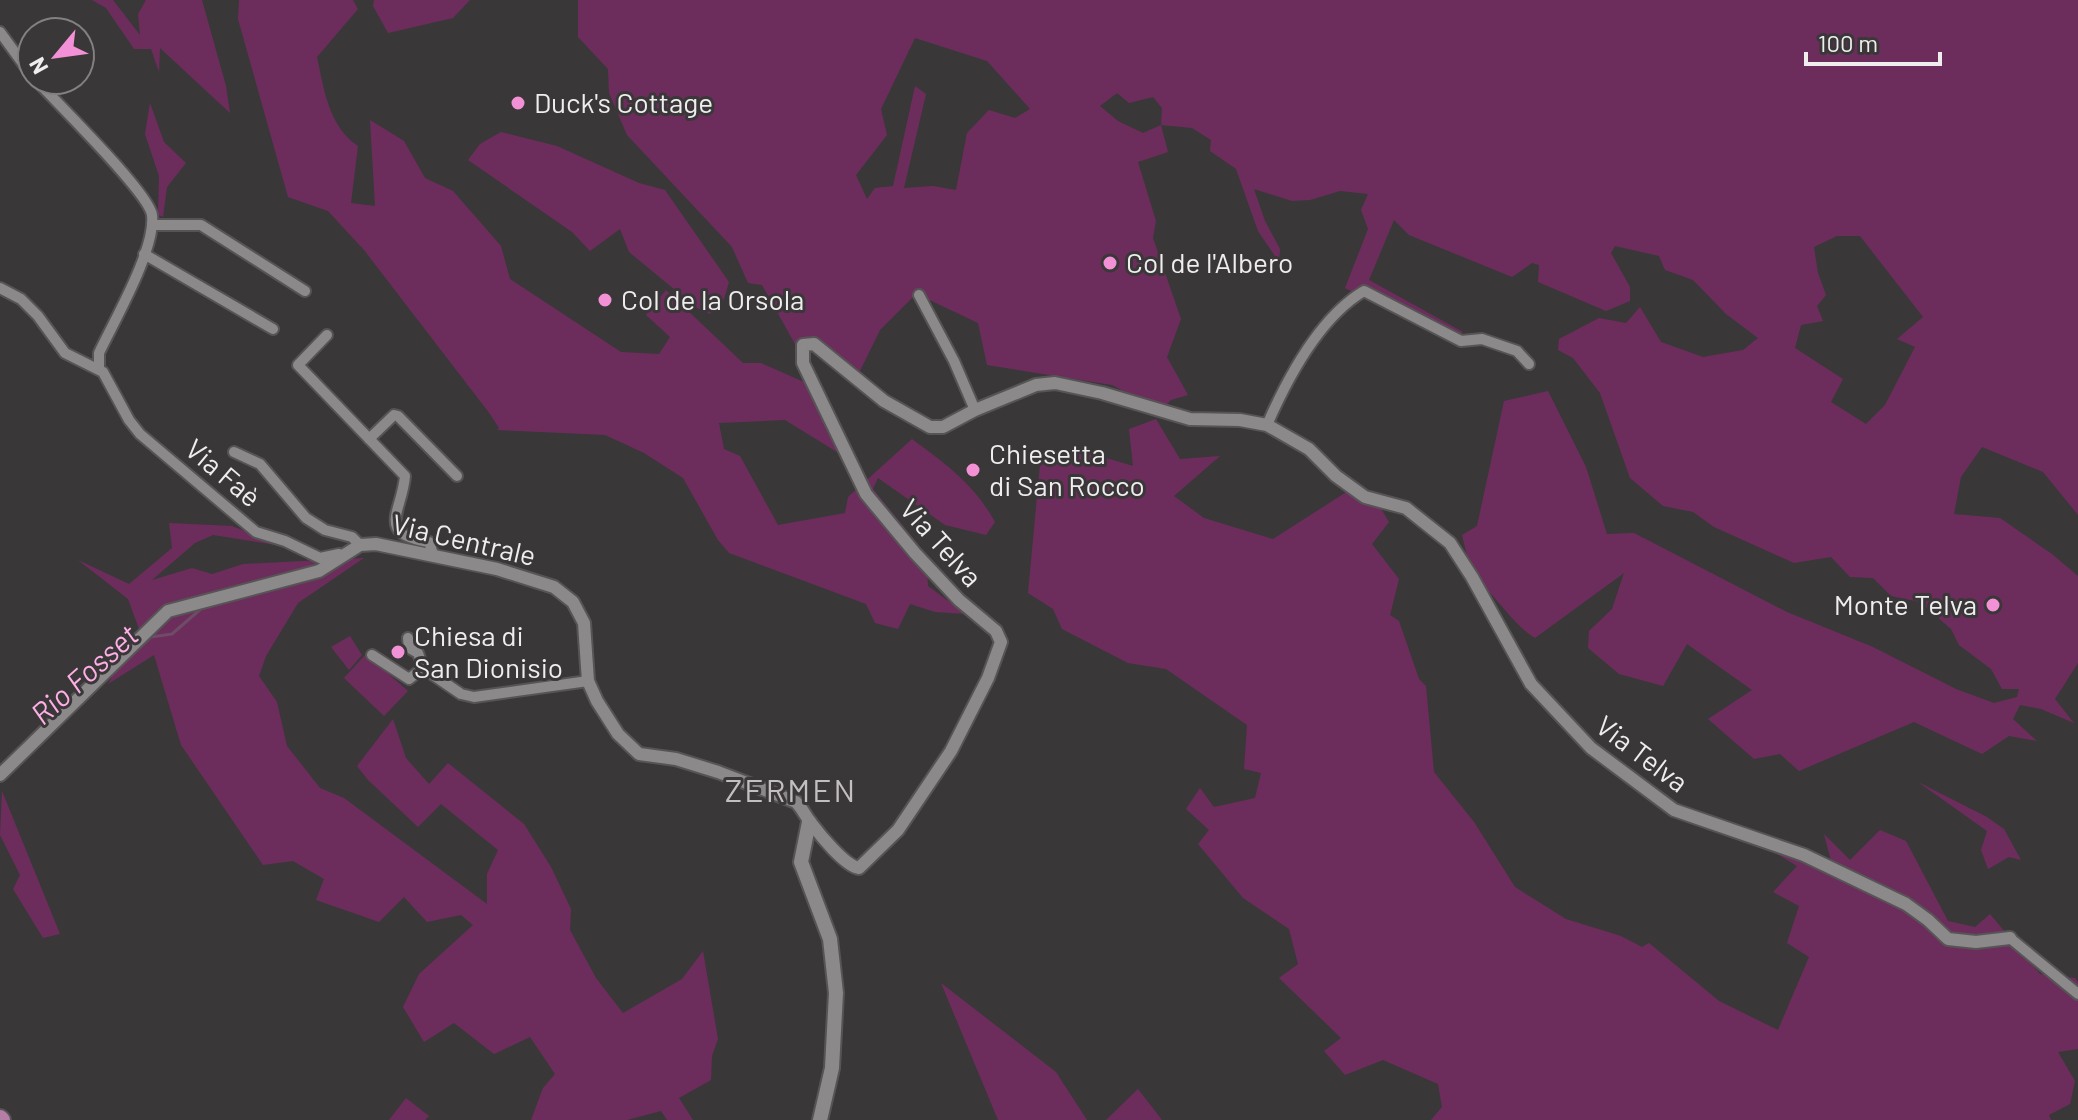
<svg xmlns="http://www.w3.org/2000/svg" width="2078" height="1120" font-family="Barlow,sans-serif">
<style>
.green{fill:#6d2d5c;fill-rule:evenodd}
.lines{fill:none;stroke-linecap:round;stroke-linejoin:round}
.stream{stroke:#6e4b66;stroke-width:3}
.minor-casing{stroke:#575456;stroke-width:14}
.tertiary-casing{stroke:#575456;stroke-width:16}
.secondary-casing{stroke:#575456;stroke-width:18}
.primary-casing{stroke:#575456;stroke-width:20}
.minor{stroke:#8c898b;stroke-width:10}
.tertiary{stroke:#8c898b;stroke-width:12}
.secondary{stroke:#8c898b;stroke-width:14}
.primary{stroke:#b57ea5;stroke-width:16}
.poi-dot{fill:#f391d6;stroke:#3a3739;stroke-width:3}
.labels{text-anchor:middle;stroke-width:6;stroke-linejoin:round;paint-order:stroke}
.poi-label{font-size:28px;fill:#efedee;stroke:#3a3739;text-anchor:start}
.street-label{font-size:28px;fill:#efedee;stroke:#3a3739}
.water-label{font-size:30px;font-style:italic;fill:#feafe5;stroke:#3a3739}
.quarter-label{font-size:32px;letter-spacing:2px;fill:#c3bfc1;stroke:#3a3739}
</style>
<rect width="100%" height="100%" fill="#3a3739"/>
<path class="green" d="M92,0h21l27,35 -2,-21 8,-14h56l24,86 4,27 -70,-65 -1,24 -8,-23h-17l-28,-41z
M239,0h114l5,9 -41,48c7,33 12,70 41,89l-7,57 24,3 -5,-86 34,21 21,37 28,13 48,55 9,33 111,73 38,2 11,-17 -24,-22 20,-25 77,73h18l52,23 37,74 -65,-40 -66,3 5,26 16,7 38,69 67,-12 3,-16 64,-58c34,25 62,45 83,83l-9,13 -41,-10 -67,-47 -5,11 53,65 2,32 38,28 -31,-2 -25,-8 -12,25 -23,-6 -9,-19 -137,-51 -11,-13 -35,-62 -39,-25 -39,-18 -108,-5 2,-2 -9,-14 -126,-164 -36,-39 -40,-14 -50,-178z
M374,0h96l-17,18 -65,15 -15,-27z
M578,0h1500v515l-35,-43 -61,-25 -21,30 -7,37 46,4 52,36 26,22v87l-23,36 19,24 -33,-14 -21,-4 -7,14 24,22 -28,-5 -27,18 -68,-32 -115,49 -19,-17 -26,5 -46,-40 44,-29 -65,-46 -24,42 -44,-12 -31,-26 1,-17 23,-22 12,-36 -89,65c-25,-15 -38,-44 -63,-61l-10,-42 15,-9 27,-125 44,-10 38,76 21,67 27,-1 153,79 86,35 83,42 38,14 23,-6 2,-8h-17l-11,-20 -32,-24 -8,-16 -31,-27 -29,-6 -18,-18 -23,-1 -19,-20 -37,6 -80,-36 -21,-15 -30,-6 -33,-28 -30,-85 -27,-35 -15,-8 1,-11 40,-21 27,5 14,-16 21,35 42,15 40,-7 15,-12 -32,-24 -33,-34 -28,-10 -6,-14 -44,-10 -4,7 19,34v14l-24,10 -68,-29 1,-17 -7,-2 -20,14 -103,-42 -15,-15 -25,60 94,52 -13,9 -105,-53 23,-59 -7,-19 7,-16 -28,-3 -30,9 -18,1 -38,-12 11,32 15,28 -1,13 -21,-31 -22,-62 -26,-18 1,-11 -19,-12 -31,-3 7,27 -30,10 18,59 -3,17 28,81 -14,38 21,38 -17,5 -11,11 -48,-26 -125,-20 -9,-42 -59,-28 -7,3 -32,32 -21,43 -41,-31 -23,2 -33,-59 -14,-2 -16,-36 -105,-112 -18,-42 -1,-24 -30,-32zM915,38l72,23 43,48 -15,9 -26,-8 -22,23 -11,57 -23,-4 -29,2 22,-94 -11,-8 -22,100 -18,2 -8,11 -11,-24 31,-40 -6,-26zM1117,93l12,10 24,-6 9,11 -1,17 -18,8 -25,-12 -18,-15zM1837,236h23l63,81 -26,22 18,8 -30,58 -19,19 -35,-22 12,-23 -48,-31 6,-23 22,-4 -6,-15 9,-11 -8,-22 -4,-26z
M150,103l14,39 22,21 -19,24 -4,30 -5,-2 1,-39 -14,-42z
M501,132l56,14 82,37 26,7 64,92 -5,17 -14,15 -13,-6 -68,-56 -9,-23 -30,22 -18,-19 -104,-72 12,-16z
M1156,419l24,40 40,-3 -46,40 30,22 69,21 75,-48 32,16 9,15 -17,22 27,35 -9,36 9,6 20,58 7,7 8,86 40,50 41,65 51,32 55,17 21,11 7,-4 70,58 59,29 31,-73 -22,-14 12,-37 -26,-14 24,-26 -35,-21 73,31 -11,-42 26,26 30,-30 26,11 42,80 27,6 15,-13 50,60 35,4 3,4v67l-20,3 17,29 -5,23 -21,11 2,5h-620l11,-13 -4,-23 -55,-24 -38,15 -21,-24 17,-13 -62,-60 19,-14 -9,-35 -46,-31 -45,-54 11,-14 -23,-21 14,-21 14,19 41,-9 6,-25 -17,-4 3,-44 -81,-56 -38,-6 -66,-34 -9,-20 -25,-16 13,-139 32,-6 60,18 -4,-37z
M169,523l63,3 50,20 -69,-11 -18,8 -43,37 40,-12 20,6 31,-10 121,-6 -66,45 -32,53 -7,20 18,26 10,44 33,42 24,10 143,106v-30l11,-24 -57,-46 -23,23 -50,-47 -11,-14 36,-47 13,39 23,26 19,-21 76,61 27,43 20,42 -1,21 26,48 27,35 59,-34 21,-28 15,88 -6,17 -1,24 -32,18 14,22h-26l-6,-9 -34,9h-96l12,-32 12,-14 -25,-37 -36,17 -40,-31 -30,19 -21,-35 16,-33 54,-49 -12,-10 -34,7 -23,-25 -25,25 -63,-22 8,-21 -31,-18 -30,4 -82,-120 -27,-90 -46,29 31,-55 -11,-30 -50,-39 51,24 43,-36z
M350,636l12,19 -13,15 -18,-23z
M366,654l42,37 -24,25 -40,-38z
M1918,782l69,35 17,12 17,31 -12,-3 -21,12 -7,-19 6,-19z
M2,791l58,143 -17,4 -30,-49 7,-14 -20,-40z
M941,983l115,89 31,48h-89z
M1138,1089l24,31h-56z
M406,1098l23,18 -4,4h-36z"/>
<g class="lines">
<path class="stream" d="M115,671l36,-34 21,-3 31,-27"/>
<g class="minor-casing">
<path id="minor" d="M0,32l32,44
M36,80c20,22 113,113 116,135 4,34 -38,106 -53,138v16
M152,225h49l104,66
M144,254l129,75
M0,288l21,11 17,17 27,37 38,19 26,48 11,14 116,98 29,9 35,17 19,-4
M919,295l35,66 21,49
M327,335l-29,30 107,111c-3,36 -30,58 24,66l4,12
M1267,425c20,-46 53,-108 97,-134l97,50 21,-2 35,12 12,13
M369,439l25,-24 4,1 59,60
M234,452l26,12 46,54 19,12 27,7 8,8
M408,638l1,10 9,5 5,15 38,26 13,3 114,-16
M372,655l37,24 14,-11
M2010,938l68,56"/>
</g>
<g class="tertiary-casing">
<path id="tertiary" d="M0,775l168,-164 151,-40 41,-26 16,-1 121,25 57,18 19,15 11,21 4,58 9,20 21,33 21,20 37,5 42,13 78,30c7,7 9,14 15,21 9,12 34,43 48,45l39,-38 53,-79 37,-73 13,-36 -5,-11 -37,-31 -44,-47 -49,-59 -63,-131v-18l11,-1 70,57 46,26h13l32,-17 61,-25 19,-2 47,10 88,26 50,1 27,5 42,24 27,27 29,21 41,11 44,35 22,34 59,107 60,64 83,62 130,45 102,49 22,16 20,19 28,3 34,-4"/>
</g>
<g class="secondary-casing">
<path id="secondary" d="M809,822l-8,40 29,77 6,54 -4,75 -12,52"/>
</g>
<g class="primary-casing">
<path id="primary" d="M0,1118l2,2"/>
</g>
<use href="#minor" class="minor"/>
<use href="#tertiary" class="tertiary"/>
<use href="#secondary" class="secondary"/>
<use href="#primary" class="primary"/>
</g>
<g class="poi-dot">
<circle cx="518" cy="103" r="8"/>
<circle cx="1110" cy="263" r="8"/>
<circle cx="605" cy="300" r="8"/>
<circle cx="973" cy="470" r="8"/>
<circle cx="1993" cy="605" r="8"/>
<circle cx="398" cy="652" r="8"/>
</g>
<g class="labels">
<g class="poi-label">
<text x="534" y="113">Duck's Cottage</text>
<text x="1126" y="273">Col de l'Albero</text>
<text x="621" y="310">Col de la Orsola</text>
<text x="989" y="464">Chiesetta<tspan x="989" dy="32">di San Rocco</tspan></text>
<text x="1977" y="615" text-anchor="end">Monte Telva</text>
<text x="414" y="646">Chiesa di<tspan x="414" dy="32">San Dionisio</tspan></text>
</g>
<g class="street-label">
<text transform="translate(223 473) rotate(40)" y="10">Via Faè</text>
<text transform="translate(464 540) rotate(13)" y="10">Via Centrale</text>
<text transform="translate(941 543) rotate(48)" y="10">Via Telva</text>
<text transform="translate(1642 754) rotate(37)" y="10">Via Telva</text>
</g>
<g class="water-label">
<text transform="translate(85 675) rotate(-42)" y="10">Rio Fosset</text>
</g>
<g class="quarter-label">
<text x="791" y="802">ZERMEN</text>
</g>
</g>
<g transform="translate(56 56) rotate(241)"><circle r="38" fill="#3a3739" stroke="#828081" stroke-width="2"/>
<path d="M0-6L14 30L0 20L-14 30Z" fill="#f391d6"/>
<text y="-12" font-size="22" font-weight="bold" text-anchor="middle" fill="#efedee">N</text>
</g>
<path d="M1806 52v12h134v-12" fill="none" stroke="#efedee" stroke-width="4"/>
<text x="1818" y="52" font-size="24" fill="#efedee" stroke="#3a3739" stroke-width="6" paint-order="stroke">100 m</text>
</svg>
